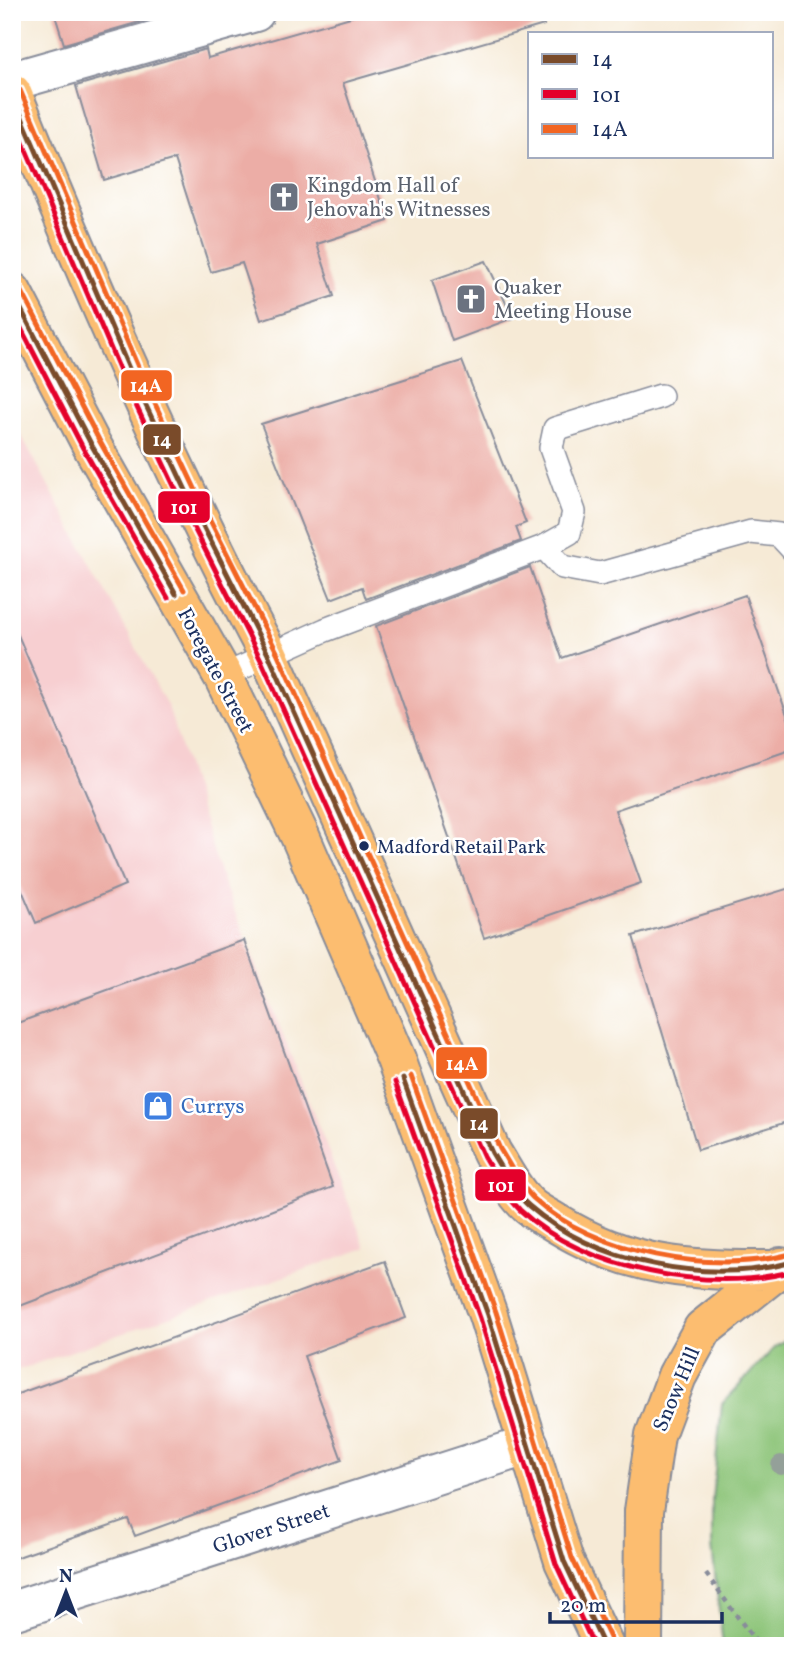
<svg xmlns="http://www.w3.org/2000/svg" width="805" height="1658" font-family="Vollkorn,serif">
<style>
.built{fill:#f7cfd1}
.green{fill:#8cc478;stroke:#547a6b;stroke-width:2}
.building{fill:#ecada6}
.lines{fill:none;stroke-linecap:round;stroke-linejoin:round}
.service-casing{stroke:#888c9a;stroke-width:26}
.minor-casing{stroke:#888c9a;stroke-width:42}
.trunk-casing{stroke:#888c9a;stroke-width:42}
.path{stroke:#888c9a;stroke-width:4.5;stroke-dasharray:5 5;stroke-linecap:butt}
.service{stroke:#fff;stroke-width:23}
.minor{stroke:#fff;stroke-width:38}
.trunk{stroke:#fcbd6f;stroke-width:38}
.bus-1-casing{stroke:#fff;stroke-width:10}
.bus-2-casing{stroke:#fff;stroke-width:10}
.bus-3-casing{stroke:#fff;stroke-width:10}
.bus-1{stroke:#7a4b2a;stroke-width:5}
.bus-2{stroke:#e4002b;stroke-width:5}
.bus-3{stroke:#f26522;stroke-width:5}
.tree{fill:#94a099}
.bus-dot{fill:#1b2f5e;stroke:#fff;stroke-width:2.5}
.labels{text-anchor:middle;stroke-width:5;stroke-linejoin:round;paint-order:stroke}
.bus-label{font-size:19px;fill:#1b2f5e;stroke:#fff;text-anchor:start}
.worship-label{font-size:21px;fill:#5b616d;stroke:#fff;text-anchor:start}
.street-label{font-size:21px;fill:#1b2f5e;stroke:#fff}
.shop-label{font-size:21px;fill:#366cbe;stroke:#fff;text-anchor:start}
.line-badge{stroke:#fff;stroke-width:2.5}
.badge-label{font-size:19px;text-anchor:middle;font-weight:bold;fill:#fff}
</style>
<rect width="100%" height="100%" fill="#fff"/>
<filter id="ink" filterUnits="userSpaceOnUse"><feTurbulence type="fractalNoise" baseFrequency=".0143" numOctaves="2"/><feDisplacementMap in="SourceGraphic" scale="14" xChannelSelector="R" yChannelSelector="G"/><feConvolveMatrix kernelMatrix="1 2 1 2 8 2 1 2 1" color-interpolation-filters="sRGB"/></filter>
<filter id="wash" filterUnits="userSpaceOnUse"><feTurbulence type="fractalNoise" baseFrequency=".00686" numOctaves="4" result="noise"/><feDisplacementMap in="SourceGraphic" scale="28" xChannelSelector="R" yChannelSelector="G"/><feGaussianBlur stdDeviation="1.57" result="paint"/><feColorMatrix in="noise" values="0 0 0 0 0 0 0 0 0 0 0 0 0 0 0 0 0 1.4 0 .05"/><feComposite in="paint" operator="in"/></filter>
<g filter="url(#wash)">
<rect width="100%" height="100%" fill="#f6ead6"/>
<path class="built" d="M12,418l156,289 54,172 144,369 -354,124z"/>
<path class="green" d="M793,1336v310h-70l-11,-99v-48l10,-95 53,-57z"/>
<g id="blocks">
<path class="building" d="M54,12h120l-110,32z
M368,12h174l2,13 -201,58 45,138 -71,23 17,52 -73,24 -19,-57 -31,9 -36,-113 -71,21 -28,-94 130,-37 2,9z
M486,261l27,57 -61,23 -20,-61z
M462,361l64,162 -10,4 5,14 -155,58 -4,-12 -31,12 -70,-175z
M530,567l32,91 183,-63 48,137v17l-178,61 26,73 -157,55 -108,-312z
M12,621l113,264 -89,38 -24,-56z
M793,887v233l-95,30 -65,-214z
M244,940l89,247 -321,122v-284z
M385,1261l21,57 -102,38 38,104 -207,76 -7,-17 -116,40v-163z"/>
</g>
</g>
<g filter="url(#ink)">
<use href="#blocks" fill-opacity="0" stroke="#888c9a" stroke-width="2"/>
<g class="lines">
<g class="service-casing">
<path id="service" d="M544,547l18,20 38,7 151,-42 28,3 14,15
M223,676l102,-46 219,-83 25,-14 5,-21 -23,-64 4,-19 106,-33"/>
</g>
<g class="minor-casing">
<path id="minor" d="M12,81l243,-69
M12,1611l517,-166"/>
</g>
<g class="trunk-casing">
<path id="trunk" d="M12,93c77,191 160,381 257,563l223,497c11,17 22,40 37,53 8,7 19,12 27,17 73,45 136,48 218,47
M12,292l79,152 132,232 77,160 96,223 92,256 76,246 40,85
M643,1646l1,-135 11,-76 22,-59 26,-47 78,-62"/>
</g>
<path class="path" d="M706,1574l53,72"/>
<use href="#service" class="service"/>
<use href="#minor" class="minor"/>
<use href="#trunk" class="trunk"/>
<g class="bus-1-casing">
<path id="bus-1" d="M12,94l121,284 66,140 70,138 223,497c11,18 21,39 37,53 67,58 179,79 264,56
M12,292l79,152 85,150
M403,1079l85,236 76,246 40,85"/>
</g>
<g class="bus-2-casing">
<path id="bus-2" d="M12,117l113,265 66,140 70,138 223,497c11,18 21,38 36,53 63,60 191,84 273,61
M12,311l71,137 85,150
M395,1082l85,236 76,246 38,82"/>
</g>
<g class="bus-3-casing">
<path id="bus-3" d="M20,90l121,284 66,140 70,138 223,497c10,16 19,35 33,49 61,56 179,77 258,56
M20,288l79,152 85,150
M411,1076l85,236 76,246 40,84"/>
</g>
<use href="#bus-1" class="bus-1"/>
<use href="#bus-2" class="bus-2"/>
<use href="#bus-3" class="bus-3"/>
</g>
<circle class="tree" cx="781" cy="1465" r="10"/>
</g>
<defs>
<g id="church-square" transform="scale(1.575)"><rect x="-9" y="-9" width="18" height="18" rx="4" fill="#6b7280" stroke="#fff"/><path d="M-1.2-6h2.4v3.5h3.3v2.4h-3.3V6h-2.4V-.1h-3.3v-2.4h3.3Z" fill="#fff"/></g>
<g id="shop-square" transform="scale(1.575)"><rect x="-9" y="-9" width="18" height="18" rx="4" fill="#3f7fe0" stroke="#fff"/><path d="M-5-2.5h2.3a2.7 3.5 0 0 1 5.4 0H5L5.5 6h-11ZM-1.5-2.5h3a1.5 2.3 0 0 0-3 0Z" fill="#fff"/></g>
</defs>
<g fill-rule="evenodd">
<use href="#church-square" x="284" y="197"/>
<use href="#church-square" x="471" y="299"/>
<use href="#shop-square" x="158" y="1106"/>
</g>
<circle class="bus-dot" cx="364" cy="846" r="6"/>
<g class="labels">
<g class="bus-label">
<text x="377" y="853">Madford Retail Park</text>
</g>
<g class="worship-label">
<text x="307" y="192">Kingdom Hall of<tspan x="307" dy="24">Jehovah's Witnesses</tspan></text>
<text x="494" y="294">Quaker<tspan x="494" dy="24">Meeting House</tspan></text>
</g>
<g class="street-label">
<text transform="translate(216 670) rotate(62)" y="7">Foregate Street</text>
<text transform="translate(676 1389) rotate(-67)" y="7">Snow Hill</text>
<text transform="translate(271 1528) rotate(-18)" y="7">Glover Street</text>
</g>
<g class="shop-label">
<text x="181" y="1113">Currys</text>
</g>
</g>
<g class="line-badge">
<rect x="120" y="369" width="53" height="33" rx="7" fill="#f26522"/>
<rect x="142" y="423" width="40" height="33" rx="7" fill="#7a4b2a"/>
<rect x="157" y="490" width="54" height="34" rx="7" fill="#e4002b"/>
<rect x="435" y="1046" width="53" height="34" rx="7" fill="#f26522"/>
<rect x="459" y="1107" width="40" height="33" rx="7" fill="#7a4b2a"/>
<rect x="474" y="1168" width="53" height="34" rx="7" fill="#e4002b"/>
</g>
<g class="badge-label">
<text x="146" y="392">14A</text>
<text x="162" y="446">14</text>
<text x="184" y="514">101</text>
<text x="462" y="1070">14A</text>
<text x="479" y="1130">14</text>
<text x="501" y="1192">101</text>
</g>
<rect width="805" height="1658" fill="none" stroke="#fff" stroke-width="42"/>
<rect x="528" y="32" width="245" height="126" fill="#ffffff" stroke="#a4acbf" stroke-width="2"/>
<rect x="542" y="54" width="35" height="10" fill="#7a4b2a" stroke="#a4acbf" stroke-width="2"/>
<text x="592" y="66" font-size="21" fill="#1b2f5e">14</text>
<rect x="542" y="89" width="35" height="10" fill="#e4002b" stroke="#a4acbf" stroke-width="2"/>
<text x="592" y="102" font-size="21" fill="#1b2f5e">101</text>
<rect x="542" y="124" width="35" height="10" fill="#f26522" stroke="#a4acbf" stroke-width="2"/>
<text x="592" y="136" font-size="21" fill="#1b2f5e">14A</text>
<g transform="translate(66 1592)" stroke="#ffffff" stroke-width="5" paint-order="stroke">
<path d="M0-5L12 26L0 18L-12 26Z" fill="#1b2f5e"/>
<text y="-10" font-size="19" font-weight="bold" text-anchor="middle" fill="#1b2f5e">N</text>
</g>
<path d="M550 1612v10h172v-10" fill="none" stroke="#1b2f5e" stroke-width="3.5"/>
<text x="560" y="1612" font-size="21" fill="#1b2f5e" stroke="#ffffff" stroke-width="5" paint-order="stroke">20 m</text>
</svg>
